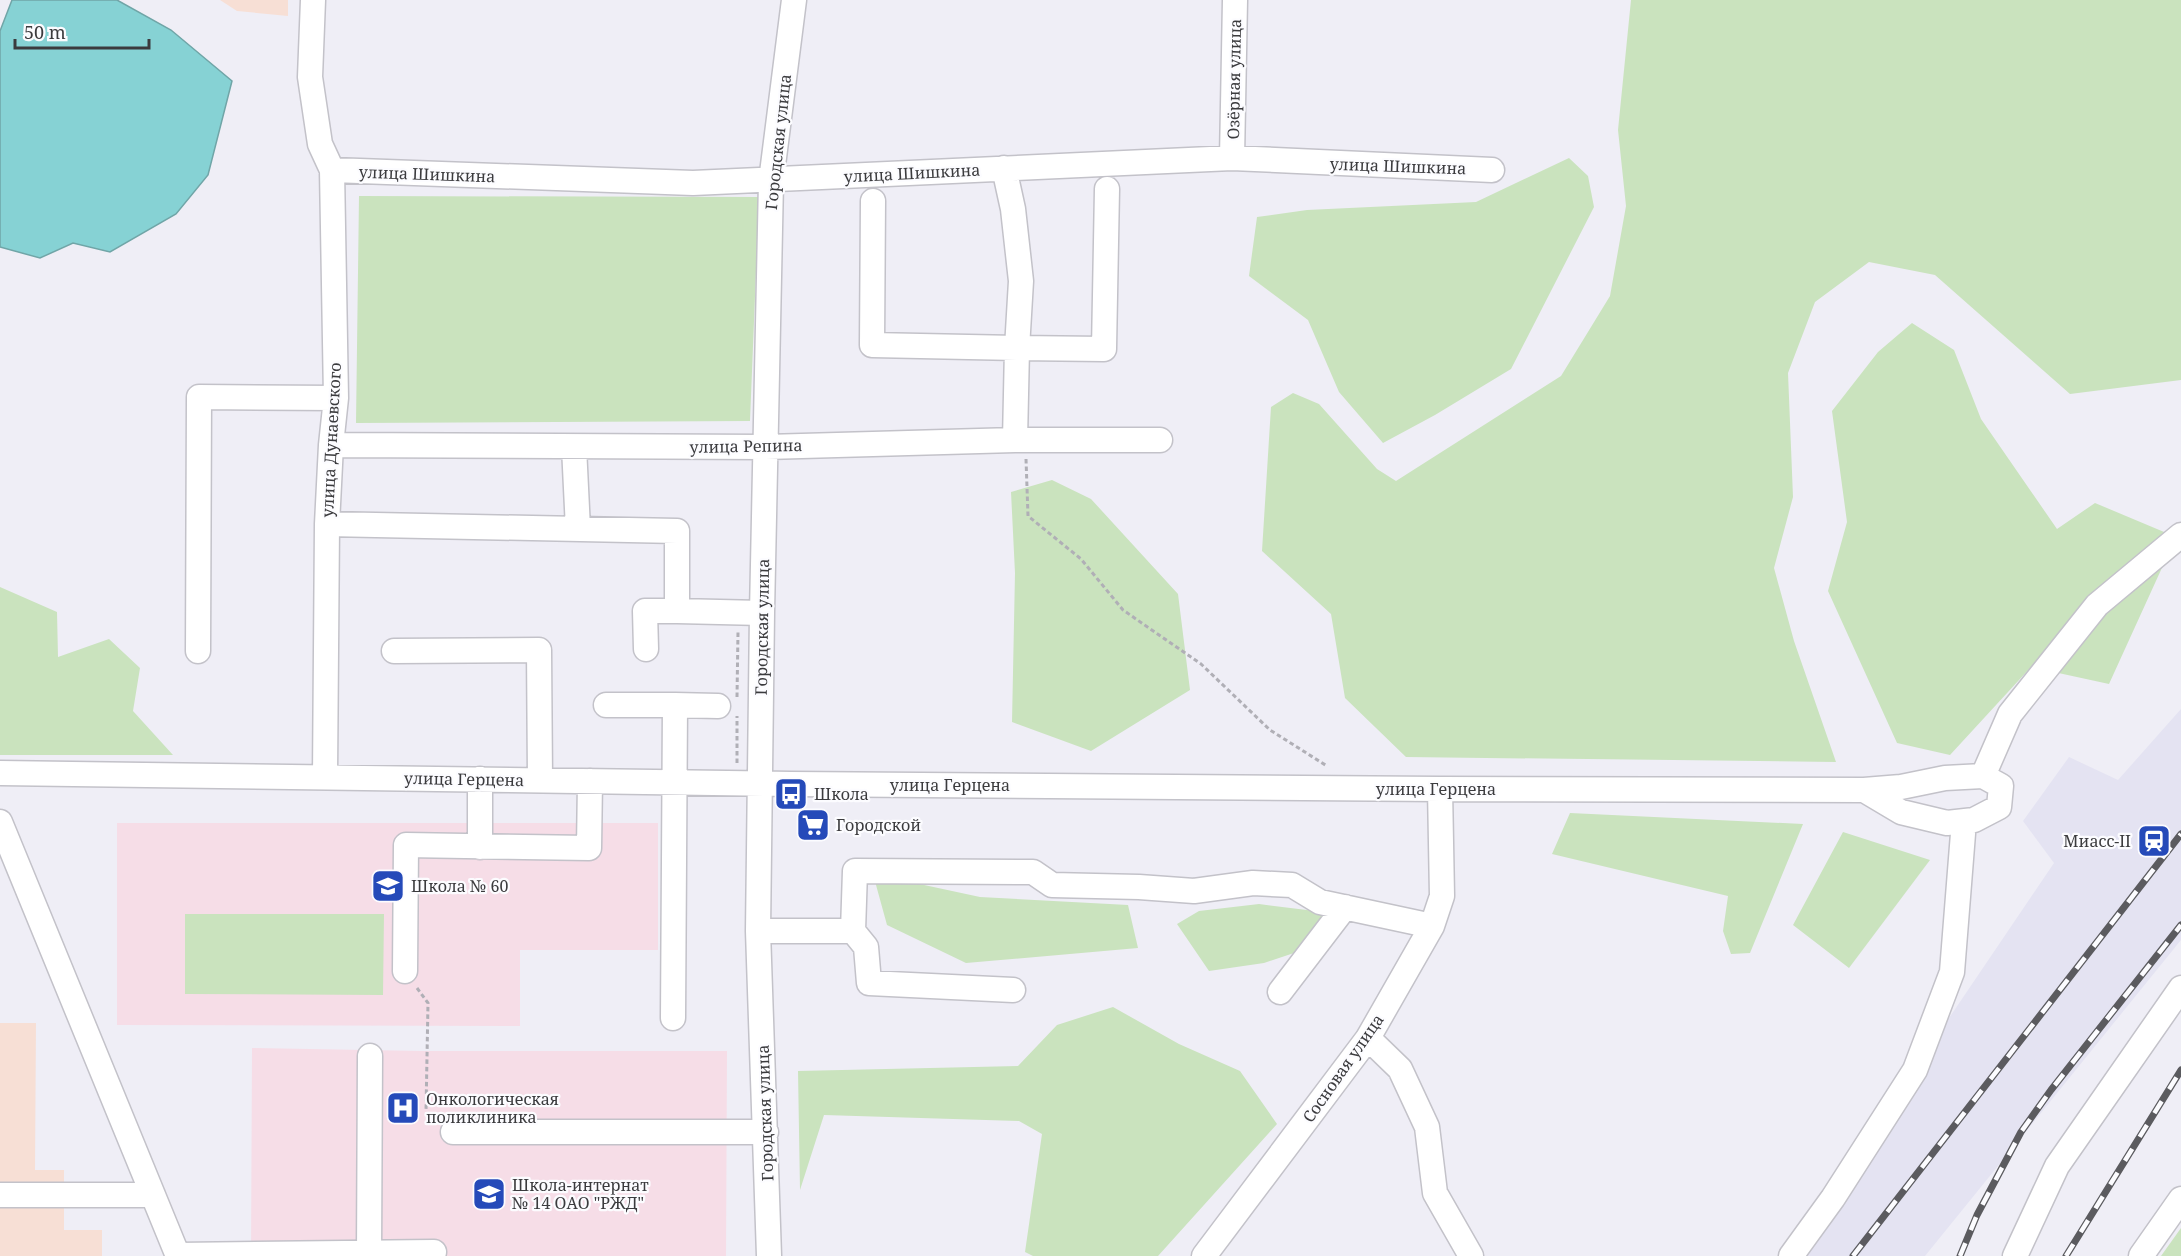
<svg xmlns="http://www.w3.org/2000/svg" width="2181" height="1256" font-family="'Noto Serif',serif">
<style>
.built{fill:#e4e3f2}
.industrial{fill:#f7dfd5}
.education{fill:#f6dde7}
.green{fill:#cae3be}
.water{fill:#86d2d4;stroke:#70a5a7;stroke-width:1.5}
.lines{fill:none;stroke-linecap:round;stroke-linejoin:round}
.minor-casing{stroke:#c3c2c9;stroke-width:27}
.path{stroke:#b0afb6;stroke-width:3;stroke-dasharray:4.5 3;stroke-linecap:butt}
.minor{stroke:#fff;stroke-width:24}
.rail-casing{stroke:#5b5b5f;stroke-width:7}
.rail{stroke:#fcfcff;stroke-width:4.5;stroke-dasharray:14;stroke-linecap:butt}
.labels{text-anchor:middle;stroke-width:4.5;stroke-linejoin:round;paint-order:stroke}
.street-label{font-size:16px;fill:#3b3b3e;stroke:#fcfcff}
.poi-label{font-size:16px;fill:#3b3b3e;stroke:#fcfcff;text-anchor:start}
</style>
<rect width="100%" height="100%" fill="#efeef6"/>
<path class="built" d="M2181,709v231l-256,316h-137l266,-393 -31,-42 46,-64 49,23z"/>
<path class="industrial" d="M220,0h68v16l-51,-5z
M0,1023h36l-1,147h29v60h38v26h-102z"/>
<path class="education" d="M117,823h541v127h-138v76l-403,-1z
M252,1048l169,3h306l-1,205h-475z"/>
<path class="green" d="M1631,0h550v380l-111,14 -135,-119 -66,-13 -54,40 -27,71 5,124 -19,71 20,73 42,121 -430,-5 -61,-59 -14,-84 -69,-63 9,-144 22,-14 26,11 58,65 19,12 165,-105 49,-80 16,-90 -8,-76z
M1569,158l19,18 6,31 -83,162 -76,46 -52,28 -44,-51 -31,-72 -59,-44 8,-59 50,-7 169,-8z
M359,196l400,1 -9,224 -394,2z
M1912,323l42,27 27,69 76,110 38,-26 81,34 -67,147 -78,-17 -81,88 -53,-12 -69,-152 19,-69 -15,-111 46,-59z
M1052,480l39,19 87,95 12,96 -99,61 -79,-29 3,-149 -4,-81z
M0,587l57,25 1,45 51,-18 31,29 -7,43 40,44h-173z
M1570,813l233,11 -53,129 -19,1 -8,-23 5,-35 -176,-42z
M1843,832l87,28 -81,108 -56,-43z
M873,874l107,23 148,8 10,43 -172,15 -79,-38z
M1259,904l64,8 4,30 -63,21 -55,8 -32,-47 22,-13z
M185,914h199l-1,81 -198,-1z
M1113,1007l66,37 61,27 37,53 -119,132h-125l-8,-4 17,-118 -23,-13 -195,-6 -24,75 -2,-119 220,-5 39,-41z
M2181,1228v28h-20z"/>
<path class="water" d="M12,0h105l54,30 61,51 -24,94 -32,39 -66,38 -37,-9 -33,15 -40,-11v-216z"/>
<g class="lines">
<g class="minor-casing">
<path id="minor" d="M313,0l-3,77 10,67 12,26 4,228 -5,47 -4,79 -2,252
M1232,158l3,-158
M332,170l361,13 539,-25 260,12
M873,201l-1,144 145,3 4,-67 -8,-72 -9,-41
M1015,440l2,-92 87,1 3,-160
M331,445l435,2 249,-7h145
M574,447l4,82
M327,524l350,7v80l85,2
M646,649l-1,-38h32
M198,651l1,-254 137,1
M394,651l145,-1 1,130
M606,705h69
M0,773l791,11 649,5 424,1 37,-3 44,-9 38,-2 18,10 -2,21 -25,13 -27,3 -46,-11 -37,-22
M1983,776l27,-62 87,-109 84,-70
M480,779v68
M0,822l178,434
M758,931h95l2,-60 178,1 19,13 87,2 55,4 59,-8 39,2 28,17 112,24
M853,931l13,16 3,36 144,7
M405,971l1,-126 183,3 1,-67
M1280,992l65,-85
M673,1018l2,-313 43,1
M1368,1038l32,31 27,58 8,66 36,63
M453,1132h313
M0,1195h153
M369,1253l1,-197
M178,1255l256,-3
M769,1256l-11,-325 4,-318 9,-432 23,-181
M1204,1256l164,-218 64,-112 10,-30 -2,-107
M1791,1256l42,-58 82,-128 37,-98 12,-151
M2015,1256l42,-90 124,-178
M2141,1256l40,-57"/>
</g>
<path class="path" d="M1026,459l2,57 53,43 42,51 78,54 69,66 57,36
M737,697l1,-65
M737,763v-47
M417,988l11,15 -2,108"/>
<use href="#minor" class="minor"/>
<g class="rail-casing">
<path id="rail" d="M1853,1256l328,-422
M1960,1256l17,-41 44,-83 30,-42 130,-165
M2066,1256l115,-186"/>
</g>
<use href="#rail" class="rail"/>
</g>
<defs>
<g id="bus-square" transform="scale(1.725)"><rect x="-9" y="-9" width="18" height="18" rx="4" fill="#254ab9" stroke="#fcfcff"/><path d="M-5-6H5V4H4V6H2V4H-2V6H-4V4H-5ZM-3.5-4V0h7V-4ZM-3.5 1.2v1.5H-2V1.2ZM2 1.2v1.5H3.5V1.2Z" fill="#fff"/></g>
<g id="supermarket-square" transform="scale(1.725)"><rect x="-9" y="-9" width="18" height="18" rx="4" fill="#254ab9" stroke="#fcfcff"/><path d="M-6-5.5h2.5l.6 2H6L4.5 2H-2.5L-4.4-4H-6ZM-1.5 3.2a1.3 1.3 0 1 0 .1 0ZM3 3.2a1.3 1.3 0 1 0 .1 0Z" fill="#fff"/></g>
<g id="station-square" transform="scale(1.725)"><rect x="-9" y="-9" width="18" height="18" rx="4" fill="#254ab9" stroke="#fcfcff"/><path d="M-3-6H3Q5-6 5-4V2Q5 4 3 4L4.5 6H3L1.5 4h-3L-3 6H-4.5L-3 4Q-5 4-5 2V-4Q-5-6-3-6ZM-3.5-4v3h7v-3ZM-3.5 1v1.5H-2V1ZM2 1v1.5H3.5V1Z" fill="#fff"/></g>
<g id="school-square" transform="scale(1.725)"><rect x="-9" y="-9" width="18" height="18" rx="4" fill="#254ab9" stroke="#fcfcff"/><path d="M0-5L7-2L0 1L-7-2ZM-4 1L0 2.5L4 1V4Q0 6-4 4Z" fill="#fff"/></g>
<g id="hospital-square" transform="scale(1.725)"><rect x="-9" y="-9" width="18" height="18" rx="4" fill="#254ab9" stroke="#fcfcff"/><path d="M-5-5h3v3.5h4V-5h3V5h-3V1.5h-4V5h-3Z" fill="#fff"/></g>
</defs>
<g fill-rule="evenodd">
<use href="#bus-square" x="791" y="794"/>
<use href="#supermarket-square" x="813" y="825"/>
<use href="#station-square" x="2154" y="841"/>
<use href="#school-square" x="388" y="886"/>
<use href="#hospital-square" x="403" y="1108"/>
<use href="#school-square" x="489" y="1194"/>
</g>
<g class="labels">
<g class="street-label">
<text transform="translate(1234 79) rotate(-89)" y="6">Озёрная улица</text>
<text transform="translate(778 142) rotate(-84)" y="6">Городская улица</text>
<text transform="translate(1398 166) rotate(2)" y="6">улица Шишкина</text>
<text transform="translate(912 173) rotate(-3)" y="6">улица Шишкина</text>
<text transform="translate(427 174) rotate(2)" y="6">улица Шишкина</text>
<text transform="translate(331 440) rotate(-87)" y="6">улица Дунаевского</text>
<text transform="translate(746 446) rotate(-1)" y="6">улица Репина</text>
<text transform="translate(762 627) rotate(-89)" y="6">Городская улица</text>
<text transform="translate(464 779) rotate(1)" y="6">улица Герцена</text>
<text x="950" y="791">улица Герцена</text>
<text x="1436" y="795">улица Герцена</text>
<text transform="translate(1343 1068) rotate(-55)" y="6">Сосновая улица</text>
<text transform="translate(765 1113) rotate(-92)" y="6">Городская улица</text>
</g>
<g class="poi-label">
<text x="814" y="800">Школа</text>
<text x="836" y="831">Городской</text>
<text x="2131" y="847" text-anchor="end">Миасс-II</text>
<text x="411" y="892">Школа № 60</text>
<text x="426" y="1105">Онкологическая<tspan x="426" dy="18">поликлиника</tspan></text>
<text x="512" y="1191">Школа-интернат<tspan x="512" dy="18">№ 14 ОАО "РЖД"</tspan></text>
</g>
</g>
<path d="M15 39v9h134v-9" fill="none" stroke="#3b3b3e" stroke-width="3"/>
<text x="24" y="39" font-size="18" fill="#3b3b3e" stroke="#fcfcff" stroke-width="4.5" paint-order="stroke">50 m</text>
</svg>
